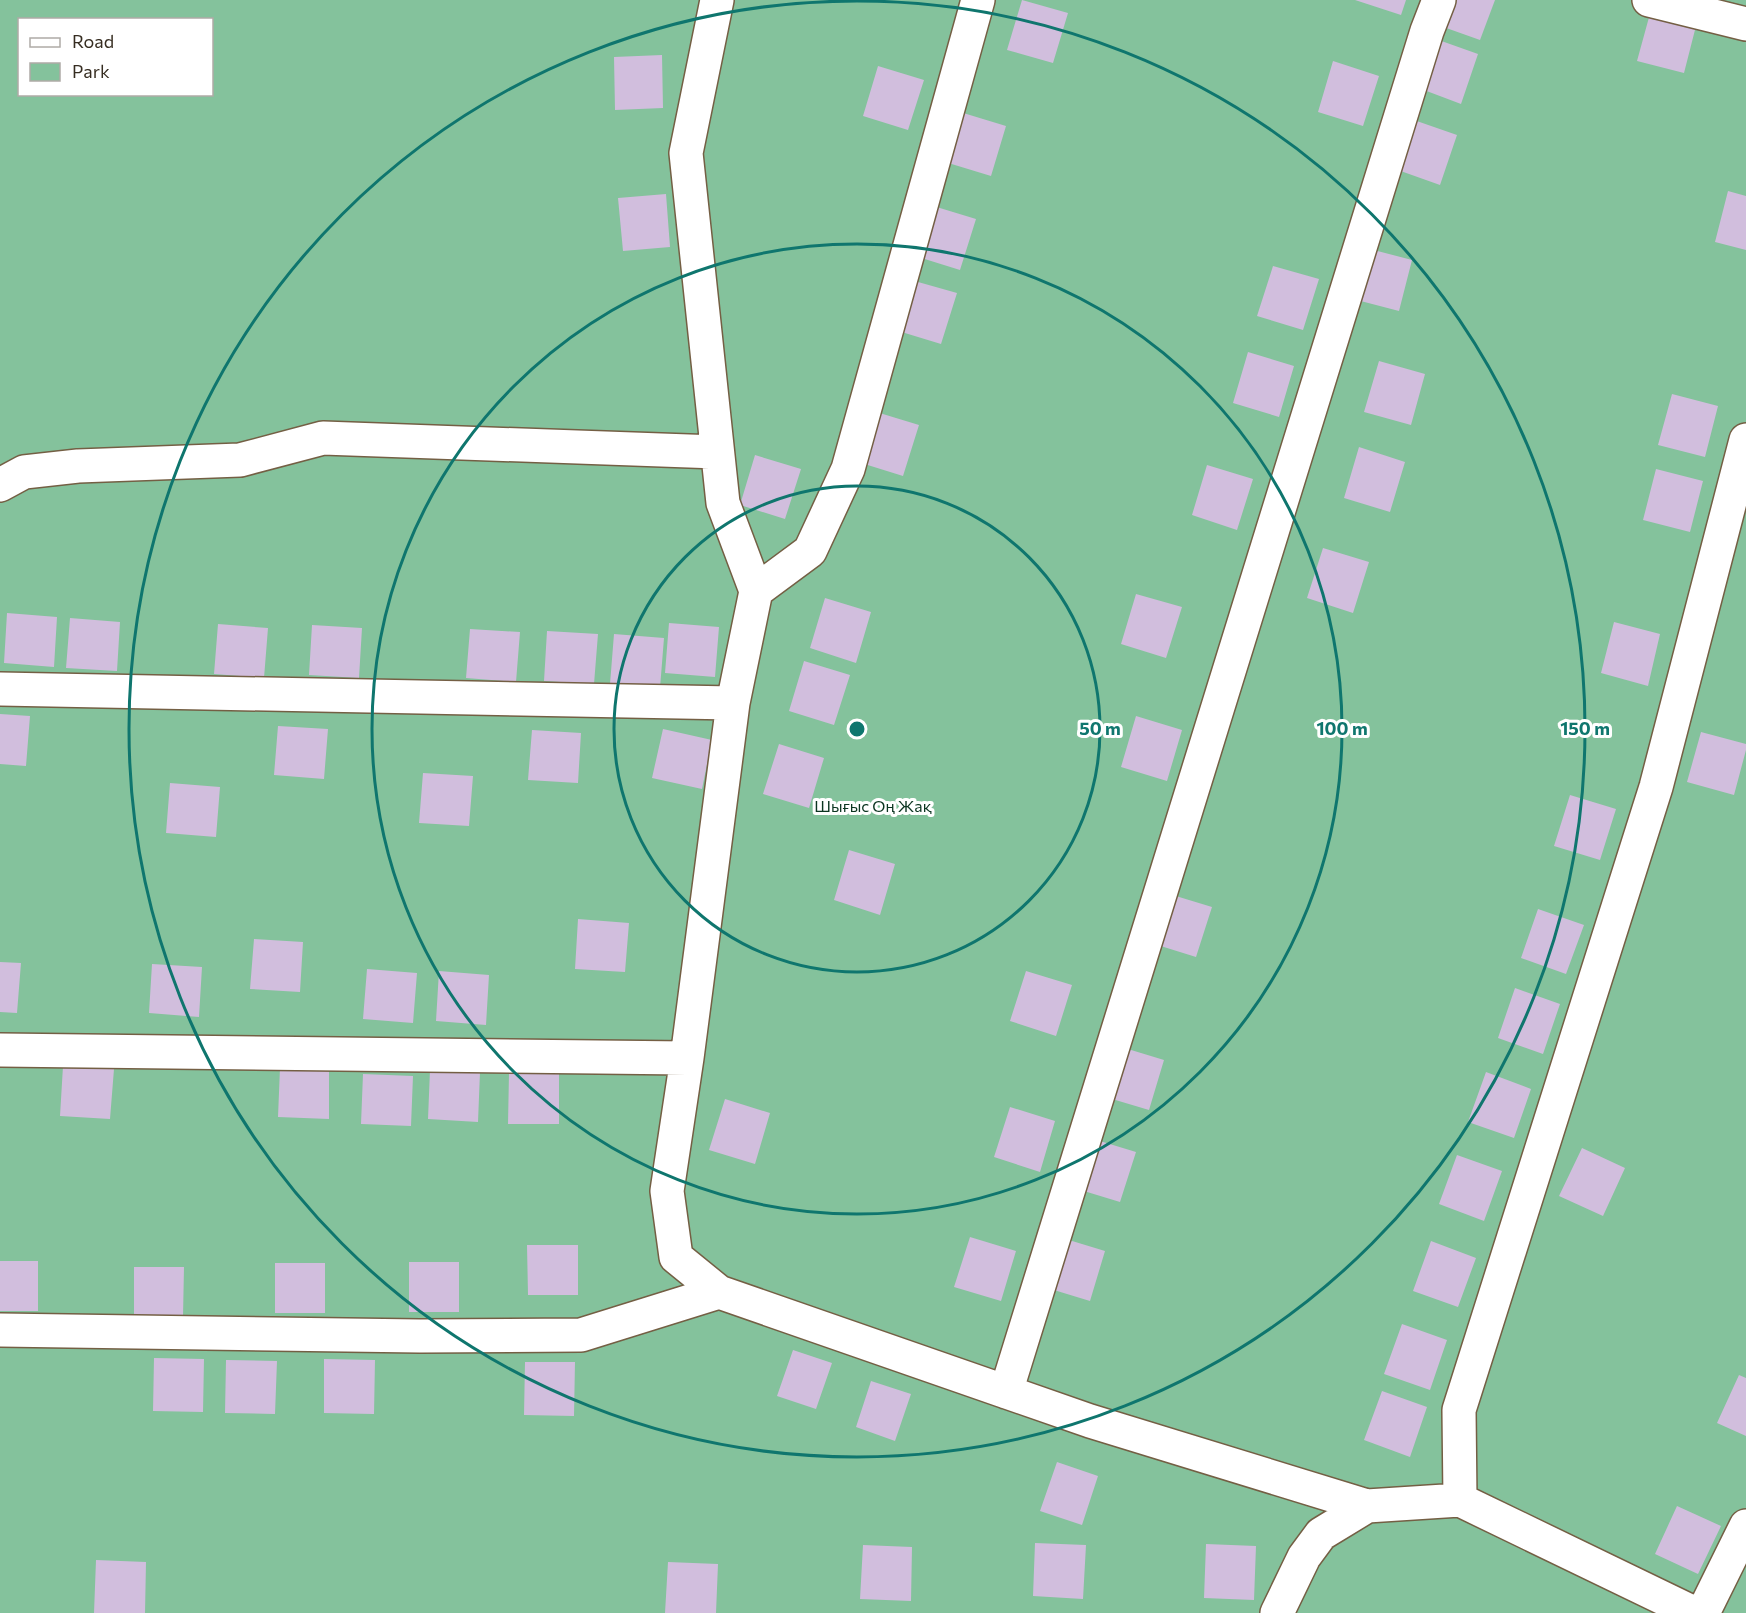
<svg xmlns="http://www.w3.org/2000/svg" width="1746" height="1613" font-family="Commissioner,sans-serif">
<style>
.green{fill:#84c29c;fill-rule:evenodd}
.building{fill:#d1bedd}
.lines{fill:none;stroke-linecap:round;stroke-linejoin:round}
.minor-casing{stroke:#745f44;stroke-width:36}
.minor{stroke:#fff;stroke-width:33}
.ring{fill:none;stroke:#0f766e;stroke-width:3}
.labels{text-anchor:middle;stroke-width:6;stroke-linejoin:round;paint-order:stroke}
.park-label{font-size:16px;fill:#0b3520;stroke:#fff}
.centre{fill:#0f766e;stroke:#fff;stroke-width:3}
.ring-label{font-size:18px;text-anchor:middle;font-weight:bold;fill:#0f766e;stroke:#fff;stroke-width:6;stroke-linejoin:round;paint-order:stroke}
</style>
<rect width="100%" height="100%" fill="#f6ddbf"/>
<path class="green" d="M0,0h1746v1613h-1746zM20,20h192v74h-192z"/>
<path class="building" d="M1022,0l46,13 -15,50 -46,-13z
M1355,0h51l-5,15z
M1444,0h51l-15,40 -45,-16z
M1651,10l46,12 -13,51 -47,-12z
M1433,38l45,16 -17,50 -45,-17z
M662,55l1,53 -48,2 -1,-53z
M1333,61l46,15 -16,50 -45,-14z
M878,66l46,14 -16,50 -45,-14z
M960,112l46,14 -15,50 -46,-14z
M1411,119l46,16 -17,50 -45,-16z
M1728,191l18,5v54l-31,-8z
M666,194l4,53 -47,4 -5,-53z
M930,205l46,14 -16,51 -45,-14z
M1366,248l46,12 -13,51 -46,-12z
M1273,266l46,13 -16,51 -46,-14z
M911,280l46,13 -16,51 -46,-14z
M1248,352l46,14 -15,51 -46,-14z
M1379,361l46,13 -14,51 -47,-13z
M1672,394l46,12 -13,51 -47,-12z
M873,411l46,14 -16,51 -45,-14z
M1359,447l46,15 -15,50 -46,-14z
M755,455l46,14 -16,50 -45,-14z
M1207,465l46,14 -16,51 -45,-15z
M1656,469l47,12 -13,51 -47,-12z
M1323,548l46,14 -16,51 -46,-15z
M1136,594l46,13 -16,51 -45,-14z
M825,598l46,14 -15,51 -46,-15z
M7,613l50,4 -3,50 -50,-4z
M70,618l50,4 -3,49 -51,-3z
M1614,622l46,12 -12,52 -47,-13z
M669,623l50,4 -4,50 -50,-4z
M218,624l50,4 -4,50 -50,-4z
M312,625l50,3 -3,50 -50,-3z
M470,629l50,3 -4,50 -50,-4z
M547,631l51,3 -4,50 -50,-3z
M614,634l50,4 -4,50 -50,-4z
M804,661l46,14 -16,50 -45,-14z
M0,714l30,2 -4,50 -26,-2z
M1136,716l46,14 -15,51 -46,-14z
M278,726l50,3 -4,50 -50,-4z
M663,729l49,11 -10,49 -50,-11z
M532,730l49,3 -3,50 -50,-3z
M1701,732l45,12v6l-12,45 -47,-13z
M779,744l45,14 -15,50 -46,-14z
M423,773l50,3 -4,50 -50,-3z
M170,783l50,4 -4,50 -50,-4z
M1570,795l46,14 -16,51 -46,-14z
M849,850l46,14 -15,51 -46,-15z
M1166,893l46,14 -16,50 -45,-14z
M1538,909l46,16 -18,49 -45,-16z
M578,919l51,4 -4,49 -50,-3z
M254,939l49,3 -3,50 -50,-3z
M0,962l21,1 -4,50 -17,-1z
M152,964l50,3 -3,50 -50,-4z
M367,969l50,4 -4,50 -50,-4z
M439,971l50,4 -3,50 -50,-4z
M1026,971l46,14 -16,51 -46,-15z
M1515,988l45,16 -17,50 -45,-16z
M1118,1046l46,14 -15,50 -47,-14z
M63,1066l51,3 -4,50 -50,-3z
M280,1068l49,1v50l-51,-2z
M430,1070l50,2 -2,50 -50,-3z
M1486,1072l45,17 -17,49 -46,-16z
M509,1073l50,1v50h-51z
M363,1074l50,2 -2,50 -50,-2z
M725,1099l45,14 -15,51 -46,-14z
M1010,1107l45,14 -15,51 -46,-15z
M1090,1138l46,14 -16,50 -46,-14z
M1582,1148l43,20 -22,48 -44,-20z
M1457,1155l45,16 -18,50 -45,-17z
M970,1237l46,14 -15,50 -47,-14z
M1059,1237l46,14 -15,50 -46,-14z
M1431,1241l45,17 -18,49 -45,-16z
M527,1245h51v50h-50z
M0,1261h38v50h-38z
M409,1262h50v50h-50z
M275,1263h50v50h-50z
M134,1267h50l-1,50h-49z
M1402,1324l45,16 -17,50 -46,-16z
M793,1350l39,13 -16,46 -39,-13z
M154,1358l50,1 -1,53 -50,-1z
M324,1359l51,1 -1,54 -50,-1z
M226,1360l51,1 -2,53 -50,-1z
M525,1362h50l-1,54 -50,-1z
M1739,1375l7,3v58l-29,-13z
M871,1381l40,13 -16,47 -39,-14z
M1382,1391l45,16 -17,50 -46,-17z
M1057,1462l41,14 -16,49 -42,-14z
M1677,1506l44,20 -23,48 -43,-20z
M1035,1543l51,2 -3,54 -50,-3z
M1206,1544l50,2 -2,54 -50,-2z
M863,1545l49,2 -1,54 -51,-2z
M96,1560l50,2 -1,51h-51z
M668,1562l50,2 -2,49h-51z"/>
<g class="lines">
<g class="minor-casing">
<path id="minor" d="M717,0l-31,153 37,350 33,88 -23,112 -46,355 -20,133 9,66 43,35 371,129 277,85 93,-6
M1649,0l97,24
M0,485l24,-13 54,-6 162,-6 83,-22 394,14
M756,591l54,-40 38,-82 130,-469
M0,689l733,14
M0,1050l687,8
M0,1330l420,6 161,-1 138,-43
M1006,1392l421,-1361 12,-31
M1277,1613l27,-56 17,-23 46,-28
M1694,1613l-234,-113 -1,-90 197,-623 90,-347
M1703,1613l43,-87"/>
</g>
<use href="#minor" class="minor"/>
</g>
<g class="ring">
<circle cx="857" cy="729" r="243"/>
<circle cx="857" cy="729" r="485"/>
<circle cx="857" cy="729" r="728"/>
</g>
<g class="labels">
<g class="park-label">
<text x="873" y="812">Шығыс Оң Жақ</text>
</g>
</g>
<circle cx="857" cy="729" r="9" class="centre"/>
<g class="ring-label">
<text x="1100" y="735">50 m</text>
<text x="1342" y="735">100 m</text>
<text x="1585" y="735">150 m</text>
</g>
<rect x="18" y="18" width="195" height="78" fill="#ffffff" stroke="#afaba6" stroke-width="1.5"/>
<rect x="30" y="38" width="30" height="9" fill="#ffffff" stroke="#afaba6" stroke-width="1.5"/>
<text x="72" y="48" font-size="18" fill="#362d21">Road</text>
<rect x="30" y="63" width="30" height="18" fill="#84c29c" stroke="#afaba6" stroke-width="1.5"/>
<text x="72" y="78" font-size="18" fill="#362d21">Park</text>
</svg>
